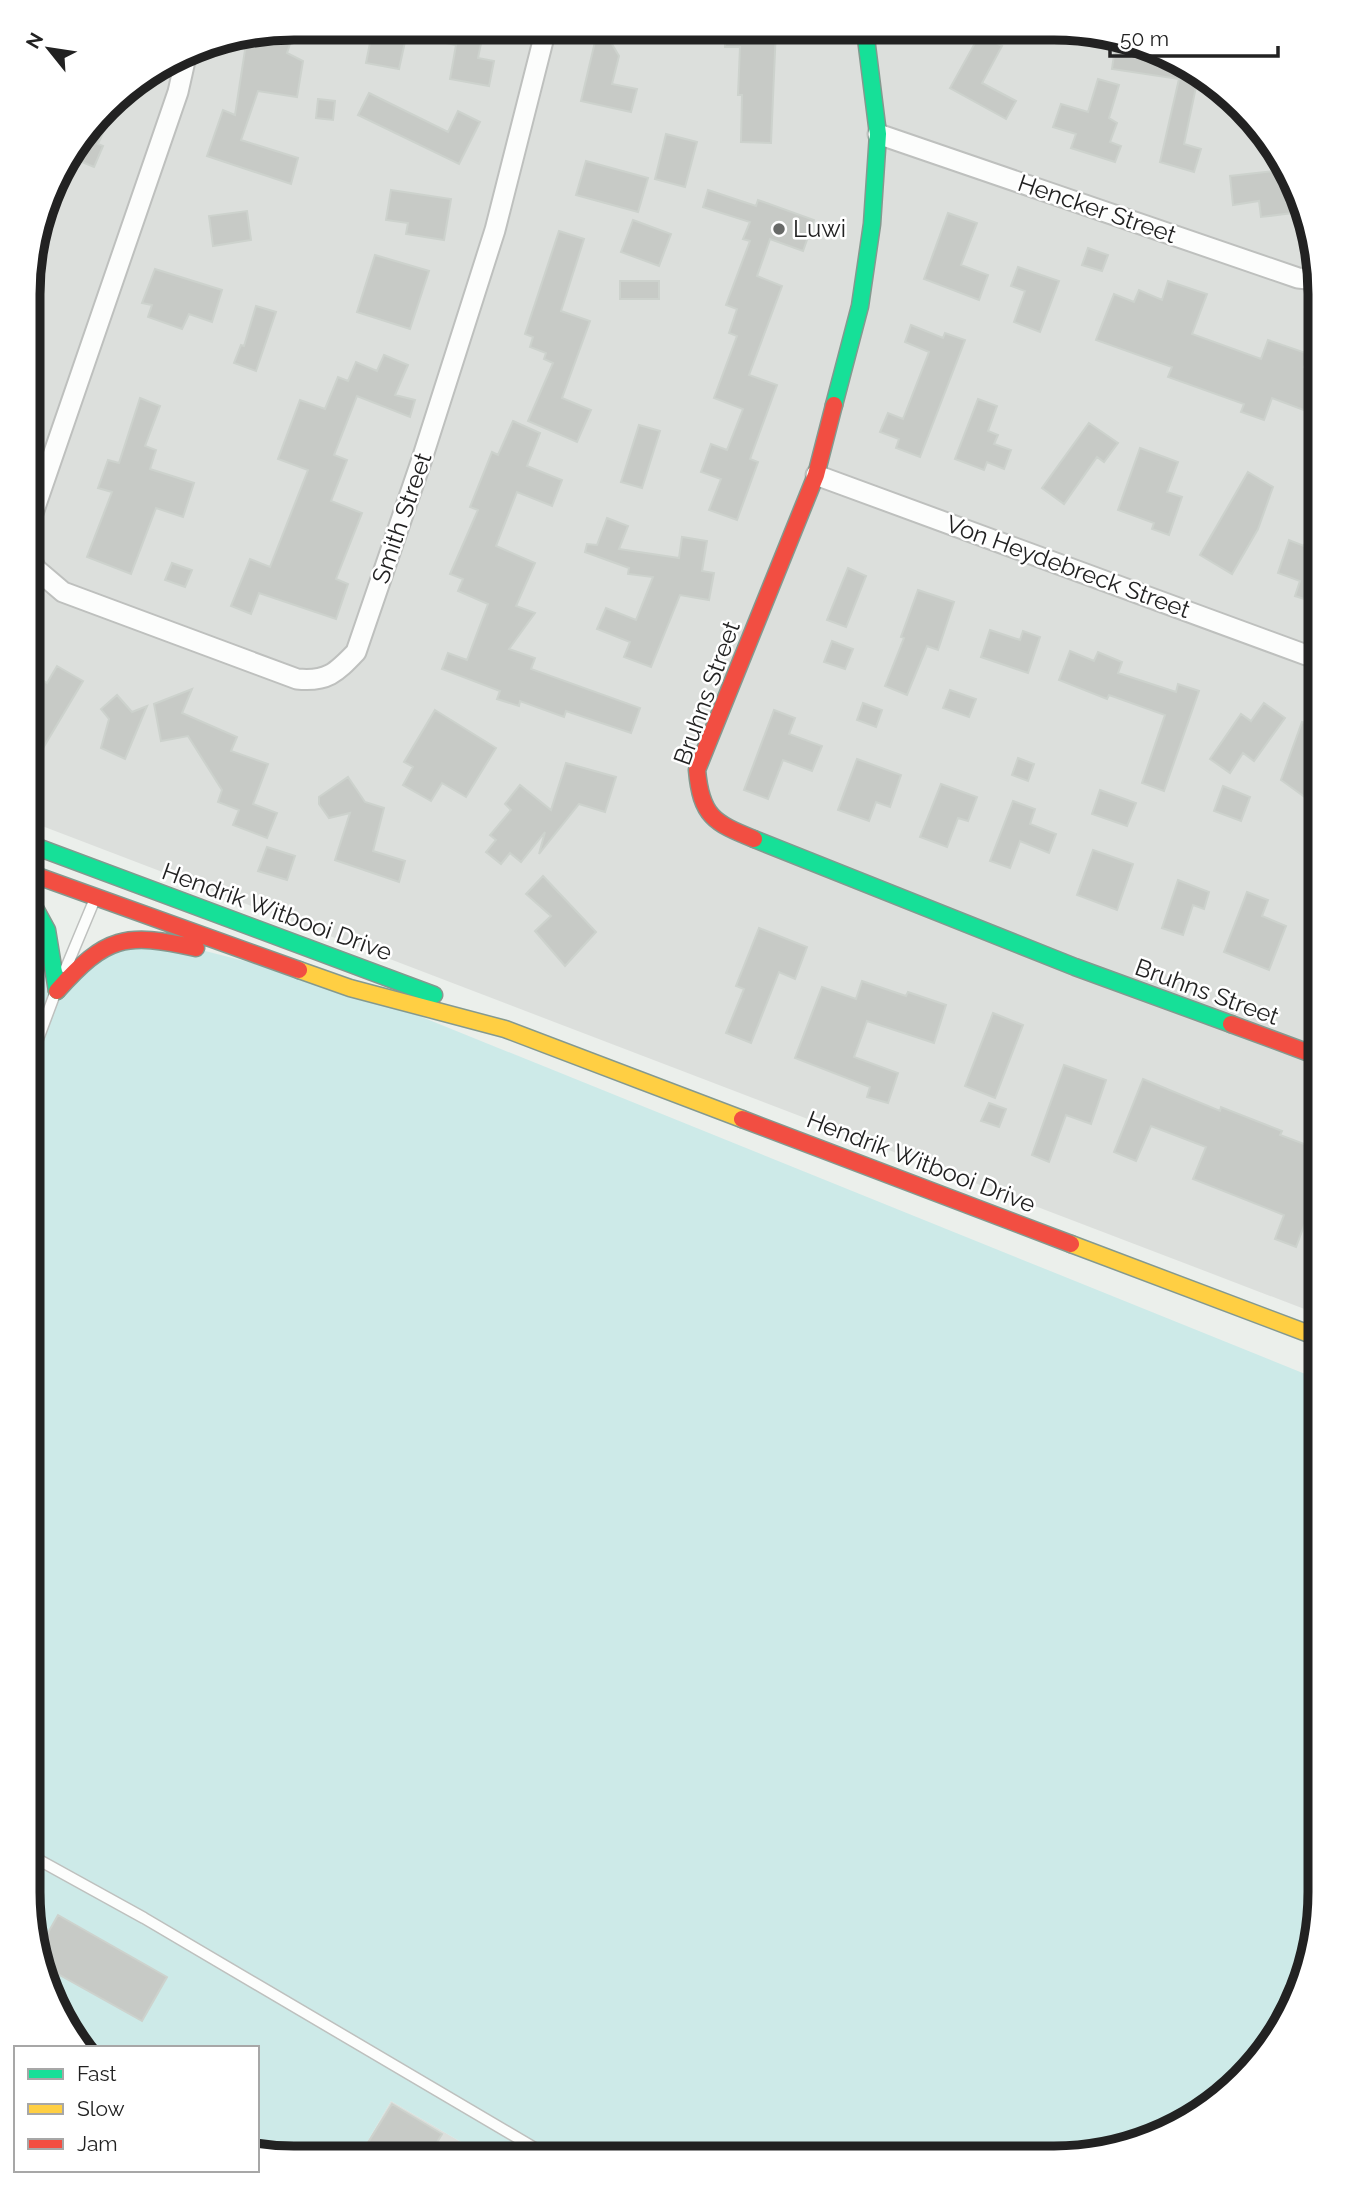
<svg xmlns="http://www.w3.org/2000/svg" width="1348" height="2186" font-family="Raleway,sans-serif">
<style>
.residential{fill:#dcdfdc}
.grass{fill:#cdeae8}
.building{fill:#c7cac6;stroke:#cdd2cd;stroke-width:2}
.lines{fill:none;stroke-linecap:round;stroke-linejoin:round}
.lane-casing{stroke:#bec0be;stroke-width:13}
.street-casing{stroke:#bec0be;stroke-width:23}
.fast-casing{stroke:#84998f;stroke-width:19}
.slow-casing{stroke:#84998f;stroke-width:19}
.jam-casing{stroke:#84998f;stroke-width:19}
.lane{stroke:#fcfdfc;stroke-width:10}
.street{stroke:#fcfdfc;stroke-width:19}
.fast{stroke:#16e098;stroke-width:16}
.slow{stroke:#ffcf43;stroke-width:16}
.jam{stroke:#f24e42;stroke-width:16}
.poi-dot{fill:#686a68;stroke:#fff;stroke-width:2.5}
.labels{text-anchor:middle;stroke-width:5;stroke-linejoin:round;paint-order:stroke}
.street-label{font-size:24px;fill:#222;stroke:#fff}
.poi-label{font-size:24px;fill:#222;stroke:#fff;text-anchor:start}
.rim{fill:none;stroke:#222;stroke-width:9}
</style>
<rect width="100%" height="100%" fill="#ebefeb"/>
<path class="residential" d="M294,28l795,2 67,18 60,35 49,49 35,60 20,102v1021l-1291,-494 1,-562 26,-83 62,-82 74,-46z
M391,2101l94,55h-126z"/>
<path class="grass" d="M29,897l28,93 41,-36 76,-11 176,45 970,392 -1,530 -19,84 -35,60 -49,49 -60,35 -101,20 -570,-2 -94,-55 -32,55h-100l-2,-1v-107h-178l-31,-54 -20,-102z"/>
<path class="building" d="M373,28h35l-9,41 -33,-6z
M415,28l69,1 -6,29 16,3 -5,25 -39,-7 6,-34 -42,-8z
M598,29h5l16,27 -7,28 25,5 -6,23 -50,-11z
M725,29h51l-5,114 -30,-1 1,-47h-4l2,-48h-15z
M266,34l26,4 -5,15 16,8 -6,36 -39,-6 -17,49 57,18 -7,26 -84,-28 16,-46 12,5 12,-78z
M980,34l22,12 -20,37 34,18 -10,18 -56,-31z
M1116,41l40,7 61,36 -20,-2 -13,62 17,5 -7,23 -34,-10 19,-83 -67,-10z
M1098,79l21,6 -10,33 8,5 -7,19 11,4 -6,16 -44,-14 5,-14 -23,-7 8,-23 27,8z
M369,93l79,39 10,-21 22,11 -21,42 -101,-49z
M318,99l17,2 -2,19 -17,-2z
M105,111l6,3 -13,30 5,2 -9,21 -24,-10z
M666,134l31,8 -12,45 -30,-8z
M586,161l62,17 -10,34 -62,-17z
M1282,170l3,23 14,-2 2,21 -40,5 -2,-16 -26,4 -3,-29z
M391,190l60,9 -7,41 -38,-6 2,-11 -22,-3z
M708,190l48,16 2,-6 56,20 -11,31 -33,-12 -13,37 25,10 -33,89 28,10 -27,74 8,3 -21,58 -28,-10 12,-31 -20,-7 10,-28 16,6 16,-41 -29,-11 23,-62 -8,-3 8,-24 -11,-4 24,-64 -7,-2 7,-17 -47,-15z
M247,211l4,29 -38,6 -4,-30z
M948,213l29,10 -16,42 27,10 -9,25 -55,-21z
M633,220l38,14 -12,32 -38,-14z
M559,231l25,8 -23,72 29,10 -28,77 29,12 -14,32 -49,-21 25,-58 -9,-4 2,-6 -16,-6 3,-10 -8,-3z
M1088,248l20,7 -6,16 -20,-6z
M375,255l54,16 -19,58 -53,-17z
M1018,267l41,14 -19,51 -26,-10 11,-31 -14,-5z
M155,269l67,21 -10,32 -23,-8 -7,15 -34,-12 4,-12 -10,-2z
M620,281h39v18h-39z
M1168,281l39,13 -15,40 69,25 7,-19 41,14 -5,13 16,5v11l-11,29 -37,-14 -8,22 -23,-8 3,-8 -76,-27 4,-10 -76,-27 18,-46 20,8 5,-12 23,10z
M256,306l20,6 -20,59 -22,-8 7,-18 3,1z
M911,325l32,13 2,-5 20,7 -45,117 -24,-9 3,-9 -19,-7 8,-19 15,6 26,-67 -24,-10z
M384,355l24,10 -13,30 20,5 -5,17 -53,-21 -23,59 13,5 -16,41 31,12 -26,66 12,5 -12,35 -77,-26 -8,21 -20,-8 19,-47 20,8 38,-97 -30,-11 22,-59 25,9 13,-32 10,4 8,-19 21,9z
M140,398l20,8 -15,40 11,4 -6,19 44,14 -11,34 -27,-9 -25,66 -44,-17 25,-65 -14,-4 10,-28 11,3z
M978,399l19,7 -9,25 10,4 -4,9 17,6 -7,19 -17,-7 -3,8 -29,-11z
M513,421l27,12 -13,33 35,14 -10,26 -35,-14 -21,54 39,17 -19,43 19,7 -26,36 26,9 -4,11 109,39 -9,25 -65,-22 -2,6 -44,-16 -1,5 -22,-7 3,-8 -58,-22 6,-16 19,7 21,-56 -30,-13 5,-12 -13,-5 28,-64 -8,-3 22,-55 6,3z
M1089,423l29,20 -14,19 -7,-5 -33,47 -22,-16z
M639,425l21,6 -18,57 -21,-6z
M1140,448l38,14 -11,30 15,5 -13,38 -17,-6 2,-6 -36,-13z
M1248,472l25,15 -15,42 -26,45 -32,-19z
M1316,509l4,1v94l-25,-8 5,-15 -22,-8 11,-33 15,6z
M607,518l21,8 -9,23 60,9 3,-21 25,4 -5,30 12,2 -5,27 -29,-5 -29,72 -27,-10 6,-15 -33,-13 9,-21 30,12 17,-43 -25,-3 1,-6 -44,-16 2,-8 10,1z
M172,563l20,7 -7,17 -20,-7z
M848,568l18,8 -20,51 -19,-7z
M918,590l36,12 -16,48 -11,-4 -20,49 -22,-9 19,-48 -3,-1z
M990,630l30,10 3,-9 17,6 -12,36 -47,-16z
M832,641l21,8 -8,20 -21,-7z
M1070,651l24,10 4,-9 24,10 -4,11 58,19 2,-8 21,7 -35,100 -22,-8 23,-68 -56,-20 -2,4 -48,-19z
M57,666l26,15 -53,89v-98l17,11z
M192,689l-10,24 55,24 -6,14 37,13 -15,40 24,9 -10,25 -34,-13 6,-15 -21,-8 4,-12 -34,-54 -27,5 -7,-37z
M950,690l26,9 -7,18 -26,-9z
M117,695l15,17 15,-6 -22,53 -24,-11 8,-29 -8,-10z
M863,703l19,7 -6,17 -19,-7z
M1264,703l21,15 -31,43 -11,-8 -13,20 -20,-14 31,-45 10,7z
M435,710l61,38 -30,49 -24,-14 -11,18 -28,-16 10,-18 -9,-5z
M774,710l21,8 -6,16 33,12 -10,25 -29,-11 -15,39 -24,-9z
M1302,722l18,6v80l-39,-28z
M1018,758l16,6 -6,17 -16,-6z
M857,759l44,16 -11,32 -14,-5 -7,19 -31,-11z
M566,763l50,14 -11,35 -26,-8 -40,50 6,-22 -24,30 -11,-9 -9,11 -15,-12 10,-12 -6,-5 21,-25 -6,-6 15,-19 31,25z
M348,777l17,25 19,6 -11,43 32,10 -6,21 -64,-22 15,-47 -21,5 -10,-14v-7z
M941,784l36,13 -9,24 -10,-3 -11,29 -27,-10z
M1223,786l27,11 -9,24 -27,-10z
M1100,790l36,13 -9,23 -35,-12z
M1013,801l22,8 -5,15 26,10 -7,19 -29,-12 -10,27 -20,-7z
M267,847l28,9 -8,24 -29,-9z
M1093,850l40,14 -16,46 -40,-15z
M543,876l53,56 -31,34 -30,-35 16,-15 -25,-22z
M1178,880l31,12 -5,17 -11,-4 -10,30 -21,-7z
M1247,892l21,8 -6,16 24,10 -17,44 -45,-18z
M759,928l48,19 -12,32 -16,-7 -28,71 -25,-10 18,-44 -8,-3z
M862,981l44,15 2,-4 38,13 -12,38 -67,-22 -13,36 44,16 -10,30 -21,-6 3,-10 -75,-29 27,-71 34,12z
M993,1013l30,12 -28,73 -30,-12z
M1064,1065l42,15 -15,44 -25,-9 -17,47 -17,-7z
M1143,1079l77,32 1,-4 61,24 -2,4 40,15v33l-24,64 -21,-8 9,-24 -91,-36 13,-32 -55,-21 -15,35 -22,-9z
M989,1103l17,6 -7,18 -18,-6z
M58,1915l109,62 -25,44 -100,-56 -3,-16z
M392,2104l50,30 -13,22h-54l-11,-7z"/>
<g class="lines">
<g class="lane-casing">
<path id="lane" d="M66,968l28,-67
M29,1063l27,-72
M28,1854l116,64 406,239"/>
</g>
<g class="street-casing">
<path id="street" d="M878,134l420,144 19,2
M816,475l504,185
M30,522l148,-430 9,-40
M30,557l6,12 27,23 234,87c30,3 39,-6 59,-27l66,-193 73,-229 51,-201"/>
</g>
<g class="fast-casing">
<path id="fast" d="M834,405l26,-99 12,-82 6,-90 -13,-104
M754,839l321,128 156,57
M29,844l405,151
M29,897l18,33 10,61"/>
</g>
<g class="slow-casing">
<path id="slow" d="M299,970l51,18 155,41 237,90
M1071,1244l249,94"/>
</g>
<g class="jam-casing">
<path id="jam" d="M754,839c-40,-16 -53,-23 -57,-69l119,-295 18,-70
M29,873l270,97
M57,991c49,-55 68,-59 139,-43
M1231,1024l89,33
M742,1119l329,125"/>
</g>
<use href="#lane" class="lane"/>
<use href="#street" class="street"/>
<use href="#fast" class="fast"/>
<use href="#slow" class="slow"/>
<use href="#jam" class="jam"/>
</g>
<circle class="poi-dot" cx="779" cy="229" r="7"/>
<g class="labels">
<g class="street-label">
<text transform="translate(1097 209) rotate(19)" y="8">Hencker Street</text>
<text transform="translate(402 518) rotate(-71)" y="8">Smith Street</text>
<text transform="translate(1068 567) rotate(20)" y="8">Von Heydebreck Street</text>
<text transform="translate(707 693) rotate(-70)" y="8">Bruhns Street</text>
<text transform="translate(277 912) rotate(20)" y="8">Hendrik Witbooi Drive</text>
<text transform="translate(1207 992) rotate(20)" y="8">Bruhns Street</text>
<text transform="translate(921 1162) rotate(21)" y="8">Hendrik Witbooi Drive</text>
</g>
<g class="poi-label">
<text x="793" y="237">Luwi</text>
</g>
</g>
<path d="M0 0H1348V2186H0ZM294 40H1054A254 254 0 0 1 1308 294V1892A254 254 0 0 1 1054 2146H294A254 254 0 0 1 40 1892V294A254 254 0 0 1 294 40Z" fill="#fff" fill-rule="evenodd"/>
<path class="rim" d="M294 40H1054A254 254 0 0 1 1308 294V1892A254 254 0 0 1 1054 2146H294A254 254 0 0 1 40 1892V294A254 254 0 0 1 294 40Z"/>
<rect x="14" y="2046" width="245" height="126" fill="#ffffff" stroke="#a7a7a7" stroke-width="2"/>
<rect x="28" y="2069" width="35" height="10" fill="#16e098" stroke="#a7a7a7" stroke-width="2"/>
<text x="77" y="2081" font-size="21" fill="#222222">Fast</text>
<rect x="28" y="2104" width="35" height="10" fill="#ffcf43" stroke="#a7a7a7" stroke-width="2"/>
<text x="77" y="2116" font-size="21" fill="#222222">Slow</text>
<rect x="28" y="2139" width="35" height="10" fill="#f24e42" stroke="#a7a7a7" stroke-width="2"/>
<text x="77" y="2151" font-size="21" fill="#222222">Jam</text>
<g transform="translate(49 49) rotate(300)" stroke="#ffffff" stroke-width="5" paint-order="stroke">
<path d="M0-5L12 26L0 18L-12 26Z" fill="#222222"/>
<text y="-10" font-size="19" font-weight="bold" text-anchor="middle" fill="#222222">N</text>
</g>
<path d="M1110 46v10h168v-10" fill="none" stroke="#222222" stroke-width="3.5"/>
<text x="1120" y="46" font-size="21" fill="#222222" stroke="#ffffff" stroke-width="5" paint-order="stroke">50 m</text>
</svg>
